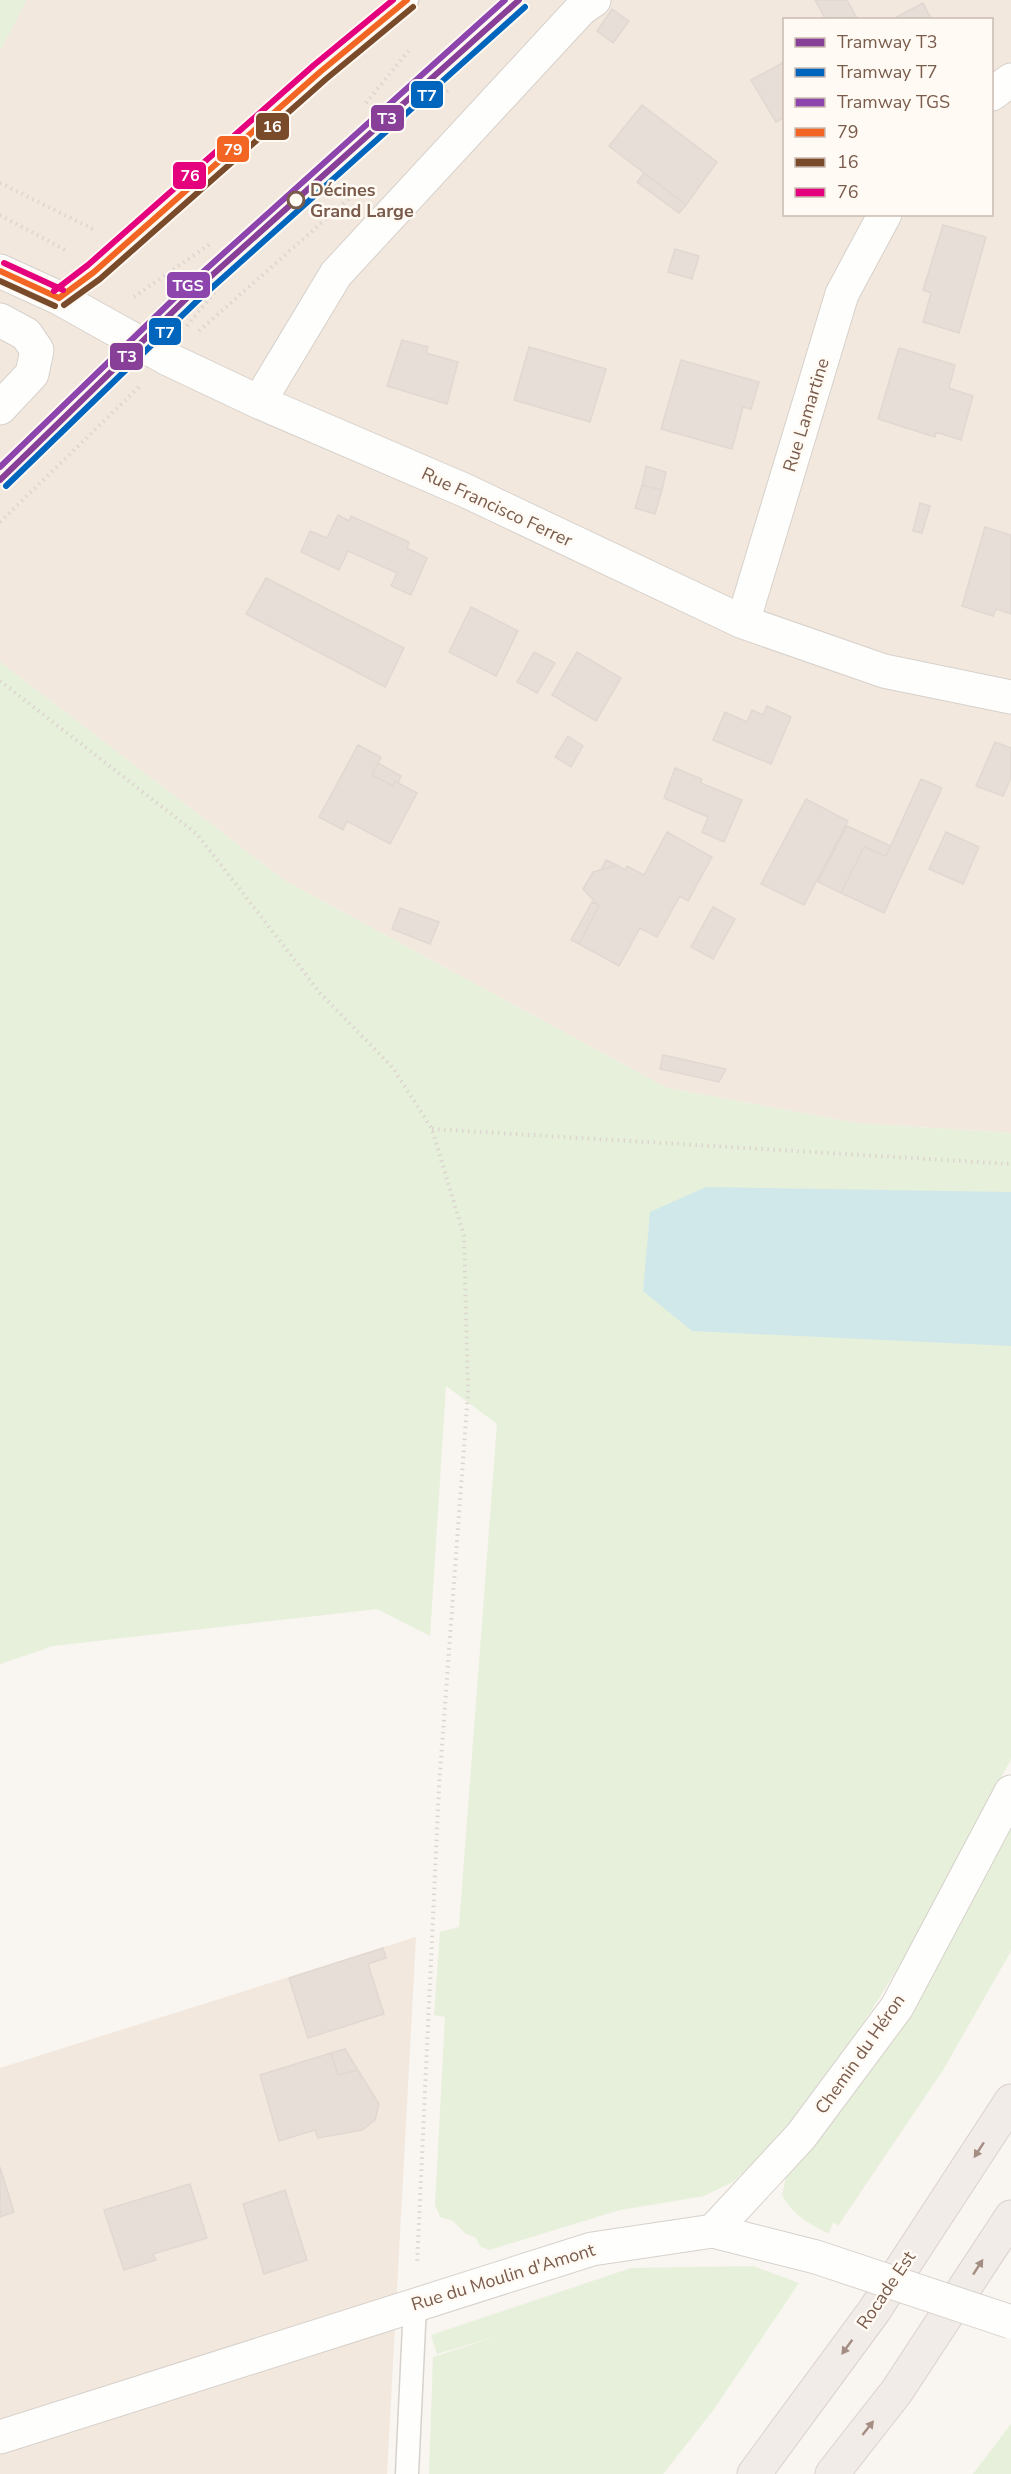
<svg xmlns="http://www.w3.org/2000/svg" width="1011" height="2474" font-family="'Nunito Sans',sans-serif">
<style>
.residential{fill:#f2e8de;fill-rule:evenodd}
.green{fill:#e7f0db}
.water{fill:#d0e8ea}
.building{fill:#e6ded7;stroke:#e2d8d2;stroke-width:1.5}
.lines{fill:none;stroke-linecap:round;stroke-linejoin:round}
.service-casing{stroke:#d7d1cb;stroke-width:25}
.minor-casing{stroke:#d7d1cb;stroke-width:35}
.trunk-casing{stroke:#dad1cc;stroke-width:35}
.path{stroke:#dcd5d0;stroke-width:4;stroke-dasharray:1.5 4.5;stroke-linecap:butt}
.service{stroke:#fefefd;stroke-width:22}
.minor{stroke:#fefefd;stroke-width:33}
.trunk{stroke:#f2ece8;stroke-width:33}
.minor-bridge-casing{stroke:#d7d1cb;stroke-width:35;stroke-linecap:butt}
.minor-bridge{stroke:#fefefd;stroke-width:33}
.bus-1-casing{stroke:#fffaf3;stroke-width:10}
.bus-2-casing{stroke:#fffaf3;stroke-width:10}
.bus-3-casing{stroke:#fffaf3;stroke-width:10}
.bus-1{stroke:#f26522;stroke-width:6}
.bus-2{stroke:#7a4b2a;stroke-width:6}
.bus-3{stroke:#e5007d;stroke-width:6}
.tram-1-casing{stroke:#fffaf3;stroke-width:10}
.tram-2-casing{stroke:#fffaf3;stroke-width:10}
.tram-3-casing{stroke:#fffaf3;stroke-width:10}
.tram-1{stroke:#873f98;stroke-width:6}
.tram-2{stroke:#0065bd;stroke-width:6}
.tram-3{stroke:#8e44ad;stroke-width:6}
.oneway{fill:#a48e83}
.stop-dot{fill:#fffaf3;stroke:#7a5c4d;stroke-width:3}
.labels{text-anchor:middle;stroke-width:5;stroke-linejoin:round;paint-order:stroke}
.stop-label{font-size:18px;font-weight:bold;fill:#7a5c4d;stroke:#fffaf3;text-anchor:start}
.street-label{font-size:18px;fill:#7a5c4d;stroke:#fffaf3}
.line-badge{stroke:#fffaf3;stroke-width:2}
.badge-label{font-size:16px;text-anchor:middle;font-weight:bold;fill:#fff}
</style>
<rect width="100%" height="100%" fill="#f9f5f0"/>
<path class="residential" d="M0,0h1011v1133l-154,-10 -190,-35 -383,-208 -284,-218zM784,20h208v194h-208z
M416,1937l-29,537h-387v-406z"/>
<path class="green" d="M0,0h27l-27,51z
M0,662l284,218 383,208 190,35 154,10v626l-96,182 -44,70 -52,77 -57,67 -29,27 -29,14 -84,14 -131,40 -8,-3 -6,-10 -9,-3 -13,-13 -13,-4 -5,-12 10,-188 -11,-2 6,-83 19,-5 38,-503 -51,-38 -16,250 -53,-27 -324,37 -53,18z
M1011,1825v126l-68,119 -105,156 -5,-4 -4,12c-21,-11 -35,-18 -47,-39l4,-18 102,-131 50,-84z
M753,2266l46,17 -87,129 -49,62h-234l4,-117 65,-21 -61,18 -6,-19 200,-67z
M1011,2424v50h-38z"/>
<path class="water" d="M706,1187l305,5v154l-319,-15 -49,-40 7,-79z"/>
<path class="building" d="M815,0h32l11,20h-32z
M923,3l9,17h-41z
M612,9l17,12 -16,22 -16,-12z
M784,62v56l-8,4 -25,-42z
M642,105l75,57 -31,43 -77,-59z
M644,173l42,32 -7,8 -42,-31z
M943,225l43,12 -27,96 -36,-11 8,-29 -8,-3z
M675,249l24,7 -7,23 -24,-7z
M402,340l26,7 -2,6 32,9 -11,42 -60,-18z
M529,347l77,22 -16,53 -76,-22z
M899,348l56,17 -6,23 24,8 -12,44 -25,-8 -1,5 -57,-18z
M681,360l78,22 -8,27 -8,-2 -11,42 -71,-20z
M646,466l20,6 -4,18 -20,-5z
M642,485l20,5 -7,24 -20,-6z
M920,503l10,3 -8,27 -9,-2z
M338,515l11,6 2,-5 58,26 -2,6 20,10 -16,37 -20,-9 6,-13 -49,-22 -9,19 -38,-18 9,-21 17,7z
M985,527l26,8v79l-15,-5 -3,7 -31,-10z
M266,578l138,70 -19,39 -139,-73z
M471,607l47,24 -22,45 -47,-24z
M534,652l21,11 -18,30 -20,-11z
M577,652l44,26 -25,43 -44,-26z
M767,706l24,11 -20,47 -58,-24 12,-28 22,10 5,-12 11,5z
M568,736l15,10 -12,21 -16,-10z
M995,742l16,6v30l-8,18 -27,-10z
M358,745l23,12 -9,18 21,11 2,-5 22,12 -27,51 -43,-23 -4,9 -24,-13z
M378,763l23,13 -3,7 -3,-2 -2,5 -21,-11z
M675,768l27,11 -1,4 41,17 -18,42 -22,-10 6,-15 -44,-19z
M921,779l21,9 -58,125 -43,-20 23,-46 22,9z
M806,799l42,22 -44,84 -43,-21z
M847,826l44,20 -5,10 -22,-9 -23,46 -23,-11z
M667,832l45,25 -24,44 -8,-5 -23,41 -17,-9 -21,38 -40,-22 20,-38 -16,-17 10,-17 24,-7 8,5 2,-4 17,9z
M946,832l33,15 -16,37 -34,-15z
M606,860l11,5 -16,5z
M592,902l7,4 -20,38 -8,-4z
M713,907l22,12 -22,40 -22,-12z
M400,908l39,14 -9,22 -38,-15z
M663,1055l63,14 -7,13 -59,-13z
M383,1948l3,10 -18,6 16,50 -76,24 -19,-60z
M345,2049l13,21 -20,5 -7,-22z
M331,2053l7,22 20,-5 21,34 -4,16 -13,10 -44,8 -3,-8 -36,11 -19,-66z
M0,2167l14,45 -14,5z
M190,2184l17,54 -54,16 3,6 -32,10 -20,-60z
M285,2190l22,70 -43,14 -21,-70z"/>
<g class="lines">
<g class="service-casing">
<path id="service" d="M59,298l35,-26 226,-200 87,-72
M407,2474l8,-170"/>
</g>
<g class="minor-casing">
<path id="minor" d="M992,94l19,-14
M0,271l59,27 109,61 91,43 205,88 279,132 141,49 127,26
M0,320l26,14 11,16 -5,24 -32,34
M259,402l77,-128 245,-265 13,-9
M743,622l99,-328 43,-80
M713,2231l88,-95 96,-129 114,-215
M0,2437l592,-188 121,-18 103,26"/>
</g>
<g class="trunk-casing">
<path id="trunk" d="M754,2474l120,-163 137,-210
M832,2474l65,-83 114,-174"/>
</g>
<path class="path" d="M366,103l44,-54
M395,122l56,-33
M0,183l93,46
M0,215l67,36
M134,297l76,-53
M187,326l49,-60
M199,331l154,-136
M0,522l139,-135
M0,681l197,153 124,160 72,74 39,61 32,107 4,156 -29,395 -22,478
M432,1129l579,35"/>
<use href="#service" class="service"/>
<use href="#minor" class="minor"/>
<use href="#trunk" class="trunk"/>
<g class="minor-bridge-casing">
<path id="minor-bridge" d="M816,2257l195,65"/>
</g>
<use href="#minor-bridge" class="minor-bridge"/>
<g class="bus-1-casing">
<path id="bus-1" d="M0,271l59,27
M59,298l35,-26 226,-200 87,-72"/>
</g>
<g class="bus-2-casing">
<path id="bus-2" d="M0,281l55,25
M64,305l36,-26 226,-200 87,-72"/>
</g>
<g class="bus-3-casing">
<path id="bus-3" d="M4,263l59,27
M54,291l34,-26 226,-200 79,-65"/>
</g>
<use href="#bus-1" class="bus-1"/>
<use href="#bus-2" class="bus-2"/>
<use href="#bus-3" class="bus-3"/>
<g class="tram-1-casing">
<path id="tram-1" d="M0,480l190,-185 329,-295"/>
</g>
<g class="tram-2-casing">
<path id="tram-2" d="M6,486l190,-184 329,-295"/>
</g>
<g class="tram-3-casing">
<path id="tram-3" d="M0,467l184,-178 321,-289"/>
</g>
<use href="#tram-1" class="tram-1"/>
<use href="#tram-2" class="tram-2"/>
<use href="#tram-3" class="tram-3"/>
</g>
<defs><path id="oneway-solid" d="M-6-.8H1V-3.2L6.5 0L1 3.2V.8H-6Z" transform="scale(1.5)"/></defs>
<g class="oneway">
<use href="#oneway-solid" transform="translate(979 2150) rotate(123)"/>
<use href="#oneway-solid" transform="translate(978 2267) rotate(-57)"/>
<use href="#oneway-solid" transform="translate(847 2347) rotate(126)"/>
<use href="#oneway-solid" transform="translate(868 2428) rotate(-52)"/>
</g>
<circle class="stop-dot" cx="296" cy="200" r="8"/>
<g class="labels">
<g class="stop-label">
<text x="310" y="196">Décines<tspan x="310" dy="21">Grand Large</tspan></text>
</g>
<g class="street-label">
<text transform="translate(806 415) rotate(-73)" y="6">Rue Lamartine</text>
<text transform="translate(497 507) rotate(25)" y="6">Rue Francisco Ferrer</text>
<text transform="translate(860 2054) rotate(-55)" y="6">Chemin du Héron</text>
<text transform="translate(503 2277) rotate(-17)" y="6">Rue du Moulin d'Amont</text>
<text transform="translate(886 2290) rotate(-56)" y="6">Rocade Est</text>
</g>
</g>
<g class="line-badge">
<rect x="410" y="80" width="34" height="29" rx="6" fill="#0065bd"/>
<rect x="370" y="104" width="35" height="28" rx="6" fill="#873f98"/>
<rect x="255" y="112" width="35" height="29" rx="6" fill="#7a4b2a"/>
<rect x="216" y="135" width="34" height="28" rx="6" fill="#f26522"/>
<rect x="172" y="161" width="35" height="29" rx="6" fill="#e5007d"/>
<rect x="166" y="271" width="45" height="28" rx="6" fill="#8e44ad"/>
<rect x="148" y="317" width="34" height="29" rx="6" fill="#0065bd"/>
<rect x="109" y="342" width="35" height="29" rx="6" fill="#873f98"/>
</g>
<g class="badge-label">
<text x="427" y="101">T7</text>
<text x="387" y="124">T3</text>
<text x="272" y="132">16</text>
<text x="233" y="155">79</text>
<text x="190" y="181">76</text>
<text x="188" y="291">TGS</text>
<text x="165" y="338">T7</text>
<text x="127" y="362">T3</text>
</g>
<rect x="783" y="18" width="210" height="198" fill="#fffaf3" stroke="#cabbb1" stroke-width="1.5"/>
<rect x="795" y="38" width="30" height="9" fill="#873f98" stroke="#cabbb1" stroke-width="1.5"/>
<text x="837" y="48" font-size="18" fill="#7a5c4d">Tramway T3</text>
<rect x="795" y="68" width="30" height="9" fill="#0065bd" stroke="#cabbb1" stroke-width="1.5"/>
<text x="837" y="78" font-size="18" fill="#7a5c4d">Tramway T7</text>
<rect x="795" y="98" width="30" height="9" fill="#8e44ad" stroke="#cabbb1" stroke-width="1.5"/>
<text x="837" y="108" font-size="18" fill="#7a5c4d">Tramway TGS</text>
<rect x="795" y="128" width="30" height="9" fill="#f26522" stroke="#cabbb1" stroke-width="1.5"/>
<text x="837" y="138" font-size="18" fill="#7a5c4d">79</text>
<rect x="795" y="158" width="30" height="9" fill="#7a4b2a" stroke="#cabbb1" stroke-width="1.5"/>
<text x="837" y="168" font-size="18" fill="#7a5c4d">16</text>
<rect x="795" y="188" width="30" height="9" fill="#e5007d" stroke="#cabbb1" stroke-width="1.5"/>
<text x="837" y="198" font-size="18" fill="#7a5c4d">76</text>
</svg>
